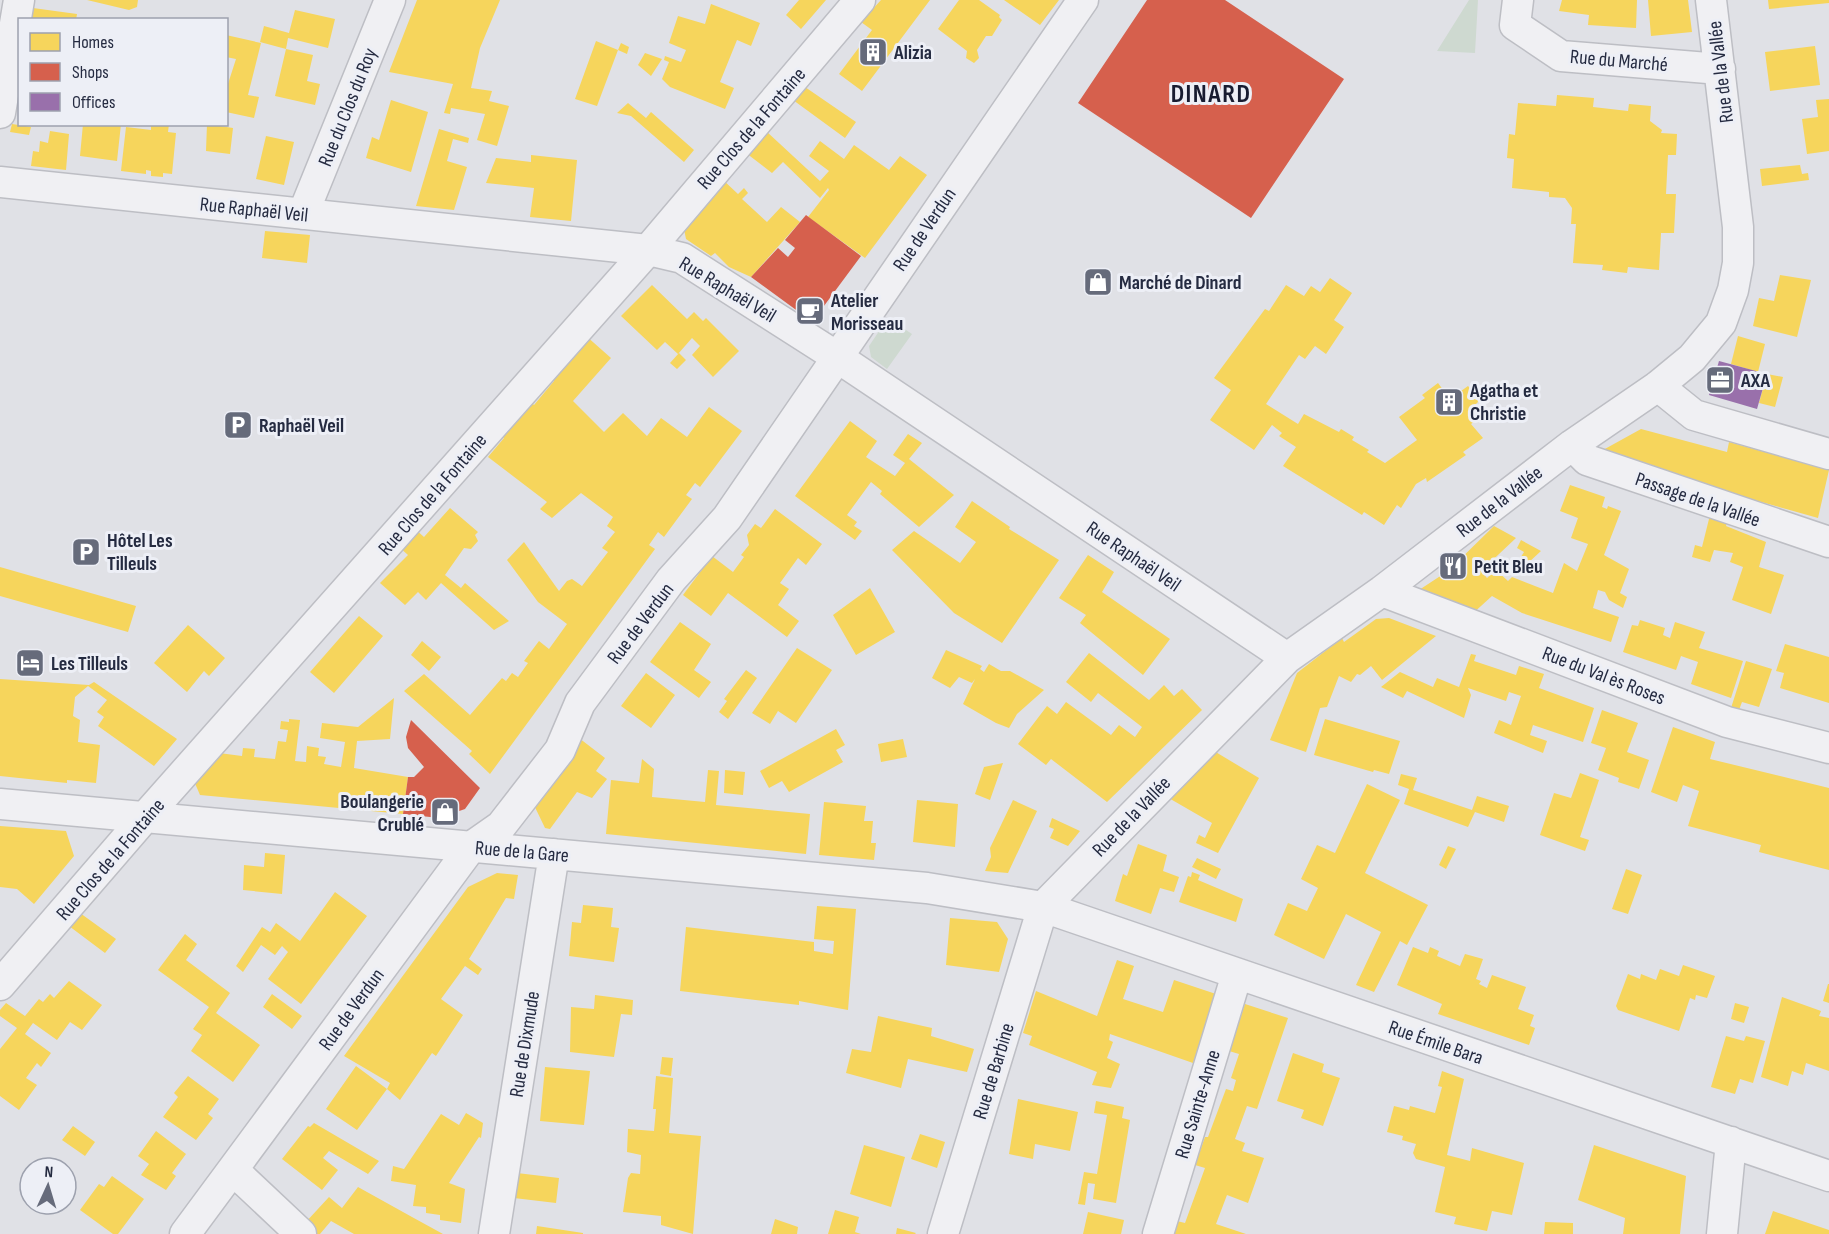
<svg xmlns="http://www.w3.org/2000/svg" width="1829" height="1234" font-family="'Sofia Sans Condensed',sans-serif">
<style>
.green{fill:#ced9d0}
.homes{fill:#f6d55c}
.shops{fill:#d6604d}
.offices{fill:#9970ab}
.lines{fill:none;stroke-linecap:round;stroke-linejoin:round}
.street-casing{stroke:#bdbec4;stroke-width:33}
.street{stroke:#f0f0f3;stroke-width:30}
.labels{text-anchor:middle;stroke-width:6;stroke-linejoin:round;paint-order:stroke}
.poi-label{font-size:20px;font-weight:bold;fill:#252b41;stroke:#edeff6;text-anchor:start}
.street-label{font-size:20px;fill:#252b41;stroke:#edeff6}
.district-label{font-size:26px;font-weight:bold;letter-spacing:1.5px;fill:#181c31;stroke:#edeff6}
</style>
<rect width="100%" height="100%" fill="#e0e1e6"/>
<path class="green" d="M1469,0h9l-3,53 -38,-2z
M888,318l24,16 -25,35 -16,-12 -2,-11z"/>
<path class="homes" d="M87,0h51l-1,7 -8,3z
M417,0h83l-20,48 -9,40 21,3 -3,10 20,5 -12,40 -20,-6 8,-26 -34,-6 -1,6 -6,-1 9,-29 -64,-12z
M799,0h27l-25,29 -15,-14z
M881,0h49l-68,91 -23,-17 33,-44 -11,-8z
M959,0h20l21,15 -1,2 3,3 -10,16h-6l-9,14 2,8 -5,5 -8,-5 1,-7 -29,-22z
M1004,0h55l-19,25z
M1562,0h75l-1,28 -48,-3 1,-10 -30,-4z
M1648,0h40l4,32 -41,4z
M1768,0h61v3l-60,6z
M711,4l49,19 -9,23 -14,-6 -17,42 14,6 -9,21 -55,-22 -8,-8 7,-17 -5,-2 1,-4 16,6 5,-12 -17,-7 9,-27 27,8z
M33,8l44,6 -1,6h-45z
M295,10l40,9 -7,29 -40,-10 -2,11 27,6 -6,26 13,3 -5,21 -40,-9 11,-47 -26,-7 4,-16 25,7z
M226,35l35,8 -13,52 11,2 -5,21 -28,-6v-22l10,-31 -10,-2z
M596,41l22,9 3,-7 8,4 -2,7 -9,-4 -21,56 -22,-7z
M1815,46l5,39 -50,6 -5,-39z
M645,53l17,6 -11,17 -13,-11z
M805,87l51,35 -11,16 -52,-38z
M1557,95l37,3 -1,9 35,4 1,-7 22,2 -1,15 12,9 -1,3 16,1 -1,21h-8l-2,39h10l-2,39h-13l-2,37 -31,-3 -1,6 -25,-3 1,-5 -30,-2 3,-39h-5l1,-16 -7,-10 -16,-1v-5l-37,-4 2,-29 -7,-1 2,-24 6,1 3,-32 38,3z
M1829,99v52l-22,3 -5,-35 16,-2 -2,-17z
M391,100l37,12 -17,60 -45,-14 6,-21 7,3z
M628,103l18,15 5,-6 43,38 -10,12 -53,-46 -14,-3z
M12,124l19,3 -2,8 -19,-3z
M83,124h38l-4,37 -37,-5z
M151,124h18l-1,8 8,1 -4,41 -9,-1v4l-12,-1v-5l-5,-1v4l-25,-3 5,-44 25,3z
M207,124l26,4 -3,26 -24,-3z
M439,129l30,9 -1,5 -15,-4 -6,22 20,6 -13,43 -38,-4z
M50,131l19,3 -3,36 -35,-4 2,-15 6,1 1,-11 8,2z
M766,131l54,50 9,-10 -20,-15 11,-15 24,18 10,-14 35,25 11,-14 27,19 -62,83 -57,-41 21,-27 -1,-2 -8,10 -37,-36 -11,11 -26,-20z
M266,136l28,6 -10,43 -28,-6z
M531,155l46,5 -6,61 -41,-4 4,-29 -48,-5 10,-25 35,4z
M1800,165l2,9 6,-1 1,7 -47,6 -2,-17z
M722,179l16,15 6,-6 4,5 -6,6 25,23 14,-15 19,15 -49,55 -22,-10 -14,-14 -4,3 -25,-17 -3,-15z
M265,231l45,4 -3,28 -45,-5z
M1780,275l31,5 -14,57 -44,-11 6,-28 15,3z
M1330,278l22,15 -18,27 10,7 -18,27 -11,-8 -10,13 -6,-4 -33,49 32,20 6,-10 35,18 2,-3 13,8 -2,3 17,10 -2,2 18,11 32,-23 -18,-23 26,-19 -3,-3 16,-12 12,16 18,-13 12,14 -4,4 8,10 -13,10 12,14 -20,14 3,3 -39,27 -1,-4 -10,6 -15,24 -4,-3 -13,20 -20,-13 -2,3 -79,-49 13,-19 -17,-11 3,-3 -10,-8 -18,25 -44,-30 21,-30 -17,-12 51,-69 4,2 17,-26 18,11 7,-10 9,6z
M652,285l35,34 7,-7 9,9 3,-3 33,33 -26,26 -21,-22 8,-9 -8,-8 -14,16 -13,-12 -8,8 -36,-34z
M585,335l26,23 -38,43 31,31 19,-19 24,23 14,-18 26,19 22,-30 33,24 -42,56 -5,-4 -9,12 6,4 -28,38 -6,-5 -9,13 6,4 -165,225 -21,-20 3,-3 -68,-60 20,-17 46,41 32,-37 4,3 6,-8 6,4 10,-14 -4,-2 15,-20 10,8 18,-25 -29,-22 -31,-42 17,-18 35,49 8,-10 5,-2 10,7 26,-34 -6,-4 13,-16 -8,-6 6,-9 -32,-24 -29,25 -12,-9 7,-7 -59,-45 16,-19 -6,-4 31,-34 5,5 20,-24 -2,-3z
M1738,336l27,8 -7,28 -27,-8z
M679,353l7,7 -9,9 -7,-6z
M1767,374l16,3 -8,30 -16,-4z
M850,421l27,20 -11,16 29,19 10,-13 -12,-8 15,-21 14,9 -13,16 45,36 -35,32 -39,-33 2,-3 -11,-9 -24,33 10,7 -3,4 8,5 -7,9 -60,-44z
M1641,429l86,23 2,-10 100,28 -11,48 -99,-28 -116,-40z
M1570,485l35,12 -3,10 5,2 1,-3 13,5 -17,44 25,14 -9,24 7,4 -4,11 -14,-8 -4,-8 -7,-2 -5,18 26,9 -8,25 -89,-29 -30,-17 -22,20 -51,-26 29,-19 46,-45 22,12 -35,33 6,7 9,-8 12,11 4,-4 41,16 11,-30 13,8 11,-27 -17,-6 7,-20 -18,-7z
M972,501l38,26 -1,2 50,31 -57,83 -48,-30 -62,-63 22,-19 46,32 16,-21 -21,-15z
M1712,507l16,12 -2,7 40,16 -7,25 25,8 -13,39 -39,-14 11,-33 -13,-5 3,-9 -19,-3 -4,12 -18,-5 3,-12 7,2z
M450,508l28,24 -3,3 3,6 -7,8 -7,-1 -19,27 16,13 4,-5 44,38 -15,9 -53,-47 -15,17 -8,-8 -13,13 -25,-22 28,-28 -9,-8 16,-18 9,8z
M775,509l47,35 -16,21 -8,-7 -18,25 9,6 -11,16 21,16 -12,16 -59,-44 -17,23 -28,-21 29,-39 21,16 11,-15 -3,-2 8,-10 -2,-10 8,-11 6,4z
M1521,540l20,11 -14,13 -8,-4 5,-8 -7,-4z
M1088,555l26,17 -12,20 68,47 -27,36 -63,-52 6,-8 -27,-17z
M0,567l136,39 -8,26 -128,-36z
M870,588l25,44 -39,23 -23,-40z
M359,616l24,20 -49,57 -24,-21z
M1389,618l47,18 -54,44 -11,-14 -11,9 -3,-1 -6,8 -12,-6 -12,31 -7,1 -14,44 -36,-12 27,-67 45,-35 2,4 32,-23z
M1640,620l25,8 -2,7 7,3 5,-16 30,10 -6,16 44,13 -12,37 -40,-14 7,-22 -17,-6 -5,14 -53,-18 9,-27 6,1z
M680,622l31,22 -17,26 17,12 -12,16 -49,-36z
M188,625l37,33 -16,18 -5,-5 -17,21 -33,-29z
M422,641l19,16 -12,14 -18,-16z
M1785,644l44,13v46l-49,-15 4,-15 -8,-2z
M797,648l35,22 -36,53 -18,-12 -8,13 -18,-11z
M946,650l36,16 -2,3 4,3 5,-8 12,7h9l34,19 -27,24 -8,14 -13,-5 -33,-19 12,-25 -3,4 -13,-6 -9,11 -18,-10z
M1089,653l60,47 15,-15 10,11 8,-7 20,21 -95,92 -56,-43 -5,6 -28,-21 29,-38 10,8 9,-12 45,33 8,-10 16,12 7,-10 -44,-34 -7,9 -25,-20z
M1471,654l5,1 -2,6 42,14 3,-9 25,8 -5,14 55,20 -11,34 -50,-17 -3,10 17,6 -4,12 -49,-20 5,-13 12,5 10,-29 -12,-4 -3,9 -38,-13 3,7 -7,23 -57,-27 -4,7 -22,-11 19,-15 33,15 4,-9 22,9z
M1746,661l26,8 -13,38 -17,-5 -3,8 -8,-2z
M746,670l11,8 -29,41 -9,-7 8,-11 -3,-2z
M646,673l29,22 -24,33 -30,-22z
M0,679l89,6 5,-3 83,57 -23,27 -56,-40 6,-9 -7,-5 10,-12 -19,-14 -13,11 -2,19 7,4 -2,22 22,3 -4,38 -29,-3v3l-67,-7z
M394,698l-4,41 -33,2 -3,27 54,9 -5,37 -203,-19 -6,-14 25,-28 23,3 1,-8 12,1 -1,8 21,2 3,-18 8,1 2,-12 -8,-1 1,-8 8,1v-3l11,1 -5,41 11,1 1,-16 12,2 -1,8 8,1 -2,7 17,3 4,-25 -25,-4 2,-15 36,4z
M1602,710l36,13 -11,29 22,8 -10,29 -21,-7 1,-4 -21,-8 8,-22 -15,-5z
M1325,719l75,22 -11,33 -15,-4 -1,2 -59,-17z
M1673,727l42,15 -5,17 119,29v82l-70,-18 2,-7 -73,-19 11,-35 -16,-6 -6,17 -26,-10z
M836,729l9,16 -9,5 7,12 -54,30 -7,-11 -13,7 -9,-17z
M579,738l26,20 -9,13 11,8 -15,19 -15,-6 -27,37 -5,-1 -13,-27z
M903,739l4,18 -26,5 -3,-18z
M1214,751l45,27 -41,75 -22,-10 3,-8 6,3 7,-15 -45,-26z
M642,759l12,10 -2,28 53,5 3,-32 11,1 -3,34 94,9 -4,40 -200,-20 5,-54 28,3z
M1003,763l-13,37 -15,-6 9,-27z
M725,770l20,2 -2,23 -19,-2z
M1580,773l19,7 -19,57 9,3 -4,11 -45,-16 14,-42 17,5z
M1401,774l16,4 -4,12 59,20 5,-14 32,10 -5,16 -29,-10 -7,15 -64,-23 5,-15 -11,-4z
M1367,784l33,16 -35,73 63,32 -21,40 -7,-4 -26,51 -18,-7 25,-53 -35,-18 -22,45 -50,-24 14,-32 19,8 11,-23 -17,-9 16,-34 18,8z
M917,800l41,4 -3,43 -42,-5z
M1013,800l24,11 -29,62 -23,-2 6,-14 -1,-9z
M824,802l42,4 -2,15h9l-2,22h5l-2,17 -55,-5z
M1052,818l28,13 -12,15 -18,-8 4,-9 -5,-2z
M0,826l66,5 8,25 -40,48 -17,-15 -17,-2z
M1138,844l29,11 -4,16 16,6 -5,15 -14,-4 -9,26 -36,-13 8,-27 4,2z
M1448,846l8,3 -10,20 -7,-4z
M265,853l20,2 -3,39 -39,-4 1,-25 20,2z
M1197,858l24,11 -5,10 -24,-12z
M1626,869l16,6 -14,39 -16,-5z
M1192,872l8,3 -2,5 45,19 -7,23 -57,-20 9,-26 3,1z
M497,873l21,2 -4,24 -8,-1 -37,61 13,10 -4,6 -13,-9 -24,33 22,16 -27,41 -4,-3 -32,47 -13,-11 3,-6 -46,-27 124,-169z
M335,892l32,24 -66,88 -33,-25 20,-27 -6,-6 -7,9 -14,-10 -18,27 -7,-6 26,-39 8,5 6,-9 24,18z
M583,905l30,3 -2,19 8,1 -5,34 -45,-6 3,-34 9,1z
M817,906l39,3 -8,101 -49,-9v4l-119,-14 6,-64 128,15v9l19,3 1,-13 -20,-2z
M80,913l36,26 -11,14 -36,-27z
M950,918l47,4 11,17 -9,33 -53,-7z
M185,934l12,10 -11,16 44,33 -14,20 44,32 -27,37 -42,-31 11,-16 -9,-6 16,-22 -51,-37z
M1413,947l15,6 2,-6 9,4 -2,5 23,10 5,-12 18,5 -7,20 5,2 -2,3 8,4 5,-13 34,12 -8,22 16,6 -4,11 5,2 -6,17 -91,-31 4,-10 -45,-19z
M1117,960l17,6 -11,33 40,13 11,-32 42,14 -23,69 -83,-29 -1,6 4,2 -6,16 13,6 -9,24 -19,-3 5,-13 -68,-27 3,-9 -9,-3 13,-42 61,25z
M1683,965l32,11 -8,22 -11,-3 -1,5 -5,-2 -11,33 -61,-21 -2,-4 12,-32 12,5 1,-5 15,6 4,-11 19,7z
M69,981l33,24 -20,25 -12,-8 -13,18 -24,-17 -8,11 26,19 -10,14 -4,-4 -11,15 11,7 -18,25 -19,-14v-47l17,-21 -17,-12v-6l6,-7 19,13 14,-17 4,3 7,-8 4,4z
M1828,984h1v19l-6,-2z
M272,994l30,22 -10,13 -29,-22z
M595,995l38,5 -1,15 -11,-1 -7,43 -44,-5 1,-45 23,2z
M1782,997l39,14 -2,5 10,2v53l-23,-8 -3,12 -11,-4 -4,15 -27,-9z
M1735,1003l14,4 -5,16 -13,-4z
M1245,1004l43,14 -31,91 -10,-3 -12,33 10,4 -3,8 22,7 -16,45 -21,-8 -11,29 30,10h-83l6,-15 16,4 20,-55 -10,-3 10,-28h3l18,-48 7,2 3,-11 -5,-2 8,-24 -10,-3z
M878,1016l54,12 -1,8 43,13 -7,23 -59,-13 -7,29 -55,-15 6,-24 19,3z
M1726,1036l18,5 2,-5 19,5 -12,42 -13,-4 -5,15 -24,-7z
M1293,1053l31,11 -2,8 18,6 -17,48 -22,-8 3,-8 -27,-9z
M662,1057l11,1 -2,18 -11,-2z
M356,1066l31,23 -30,41 -31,-21z
M545,1067l45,4 -6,54 -44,-4z
M1442,1071l22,8 -17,76 23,6 2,-13 52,15 -12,52 -20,-4 -5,20 -33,-7 2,-7 -21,-5 10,-45 -29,-8 -3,-6 3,-9 -14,-4 1,-4 -16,-4 7,-26 15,4 1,-4 25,7 7,-26 -4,-1z
M188,1076l31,23 -11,15 5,4 -17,22 -33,-23 15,-20 -4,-4z
M656,1076l17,2 -4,55 32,3 -8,98 -32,-9v-9l-38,-4 5,-34 3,-5 9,1 1,-19 -14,-3 1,-23 26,2 2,-22h-3z
M1018,1099l60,13 -8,39 -35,-7 -2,15 -24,-5z
M1096,1101l28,6 -2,11 8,2 -14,83 -23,-4 2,-15 -7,-1 -3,22 -7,-1 6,-32 13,2 10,-59 -13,-2z
M466,1113l17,10 -2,15 -2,-1 -30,46 16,6 -4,34 -21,-3v-5l-14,-2v-6l-13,-1 3,-21 -25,-4 2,-15 11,3 37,-55 18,11z
M314,1123l65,38 -11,13 -39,-23 -6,7 15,12 -16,20 -40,-31 26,-33 2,1z
M73,1126l22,16 -10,14 -23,-16z
M156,1131l30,23 -14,19 4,3 -10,14 -25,-15 8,-11 -11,-8z
M920,1134l25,8 -8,26 -26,-9z
M864,1145l41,12 -14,50 -41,-13z
M1594,1145l92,31 -6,58h-57l2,-16 -47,-18z
M517,1173l42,5 -3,25 -42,-5z
M112,1176l32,23 -26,35h-5l-33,-24 19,-26 5,3z
M358,1187l54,30 31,17h-89l-23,-13 -11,13h-4l-11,-11 24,-26 13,11z
M835,1210l24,7 -4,15 6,2h-33z
M1773,1211l56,19v4h-64z
M1088,1212l36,8 -3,14h-38z
M775,1219l23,8 -1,7h-26z
M1545,1222l28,1v11h-29z
M537,1226l46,7v1h-47z
M897,1228l19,5 -1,1h-19z"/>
<path class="shops" d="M1147,0h78l119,79 -93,139 -173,-115z
M806,215l55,41 -43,58 -15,1 -52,-38 27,-29 10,9 7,-9 -10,-8z
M411,720l69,68 -15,21 -26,9 -36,-4 5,-37h6l10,-10 -16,-19 -2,-11z"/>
<path class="offices" d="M1719,361l48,13 -10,35 -48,-14z"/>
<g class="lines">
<g class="street-casing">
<path id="street" d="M1518,0l-3,25 46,31 159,13
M0,113l19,-113
M0,182l648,68 34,8 155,99 450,301
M303,214l87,-214
M1658,386l36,29 135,39
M1572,445l15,15 242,82
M1382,591l345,131 102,26
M0,804l927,84 116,19 786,269
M0,985l145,-168 503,-567 212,-250
M233,1170l68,64
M185,1234l286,-387 30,-21 59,-76 20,-47 91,-123 56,-62 356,-518
M494,1234l60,-380
M943,1234l100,-327 244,-249 95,-67 190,-146 86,-59 34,-28 29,-35 12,-33 5,-27v-36l-27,-227
M1158,1234l79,-260
M1722,1234l9,-92"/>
</g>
<use href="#street" class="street"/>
</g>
<defs>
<g id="building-square" transform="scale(1.5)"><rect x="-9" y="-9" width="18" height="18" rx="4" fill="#666b7b" stroke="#edeff6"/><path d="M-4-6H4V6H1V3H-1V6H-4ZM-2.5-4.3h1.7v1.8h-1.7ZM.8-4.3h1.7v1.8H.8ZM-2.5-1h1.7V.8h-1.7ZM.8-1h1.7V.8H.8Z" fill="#fff"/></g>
<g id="shop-square" transform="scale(1.5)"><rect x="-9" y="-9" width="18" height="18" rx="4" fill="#666b7b" stroke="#edeff6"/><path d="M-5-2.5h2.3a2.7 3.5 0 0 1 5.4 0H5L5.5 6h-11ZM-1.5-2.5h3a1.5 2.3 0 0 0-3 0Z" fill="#fff"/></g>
<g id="cafe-square" transform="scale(1.5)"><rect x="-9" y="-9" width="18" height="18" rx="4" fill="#666b7b" stroke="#edeff6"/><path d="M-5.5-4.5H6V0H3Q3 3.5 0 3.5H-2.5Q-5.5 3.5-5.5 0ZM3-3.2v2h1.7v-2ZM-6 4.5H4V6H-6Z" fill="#fff"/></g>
<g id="office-square" transform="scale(1.5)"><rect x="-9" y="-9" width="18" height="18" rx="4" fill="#666b7b" stroke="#edeff6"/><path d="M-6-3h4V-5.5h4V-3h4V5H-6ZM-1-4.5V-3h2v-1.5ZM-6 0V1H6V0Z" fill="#fff"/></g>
<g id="parking-square" transform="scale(1.5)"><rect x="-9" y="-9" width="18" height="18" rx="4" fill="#666b7b" stroke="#edeff6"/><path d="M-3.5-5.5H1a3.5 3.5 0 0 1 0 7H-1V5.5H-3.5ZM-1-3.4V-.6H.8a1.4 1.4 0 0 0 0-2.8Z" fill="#fff"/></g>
<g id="restaurant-square" transform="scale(1.5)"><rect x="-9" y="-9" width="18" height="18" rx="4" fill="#666b7b" stroke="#edeff6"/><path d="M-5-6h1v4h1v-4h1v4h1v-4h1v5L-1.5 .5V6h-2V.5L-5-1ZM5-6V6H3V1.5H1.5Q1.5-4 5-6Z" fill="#fff"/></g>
<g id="hotel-square" transform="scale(1.5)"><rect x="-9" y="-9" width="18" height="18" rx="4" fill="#666b7b" stroke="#edeff6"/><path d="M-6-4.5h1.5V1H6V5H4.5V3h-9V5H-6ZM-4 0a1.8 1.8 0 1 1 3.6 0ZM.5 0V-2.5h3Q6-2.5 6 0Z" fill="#fff"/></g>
</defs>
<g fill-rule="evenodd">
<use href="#building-square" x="873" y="52"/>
<use href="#shop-square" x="1098" y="282"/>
<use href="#cafe-square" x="810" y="311"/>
<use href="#office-square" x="1720" y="380"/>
<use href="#building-square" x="1449" y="402"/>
<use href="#parking-square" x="238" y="425"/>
<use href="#parking-square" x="86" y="552"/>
<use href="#restaurant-square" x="1453" y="566"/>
<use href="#hotel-square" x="30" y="663"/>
<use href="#shop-square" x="445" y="812"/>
</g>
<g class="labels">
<g class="poi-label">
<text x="894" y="59">Alizia</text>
<text x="1119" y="289">Marché de Dinard</text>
<text x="831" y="307">Atelier<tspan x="831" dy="23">Morisseau</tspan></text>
<text x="1741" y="387">AXA</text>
<text x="1470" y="397">Agatha et<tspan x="1470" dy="23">Christie</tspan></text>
<text x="259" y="432">Raphaël Veil</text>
<text x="107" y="547">Hôtel Les<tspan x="107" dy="23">Tilleuls</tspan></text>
<text x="1474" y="573">Petit Bleu</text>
<text x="51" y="670">Les Tilleuls</text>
<text x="424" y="808" text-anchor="end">Boulangerie<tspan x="424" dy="23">Crublé</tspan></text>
</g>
<g class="street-label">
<text transform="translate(1619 60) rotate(5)" y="7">Rue du Marché</text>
<text transform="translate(1720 72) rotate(-97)" y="7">Rue de la Vallée</text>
<text transform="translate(347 107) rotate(-68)" y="7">Rue du Clos du Roy</text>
<text transform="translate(751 128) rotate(-49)" y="7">Rue Clos de la Fontaine</text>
<text transform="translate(254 209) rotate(6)" y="7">Rue Raphaël Veil</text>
<text transform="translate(924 229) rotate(-56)" y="7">Rue de Verdun</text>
<text transform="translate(728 289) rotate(31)" y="7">Rue Raphaël Veil</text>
<text transform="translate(432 494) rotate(-49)" y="7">Rue Clos de la Fontaine</text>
<text transform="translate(1698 499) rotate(19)" y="7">Passage de la Vallée</text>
<text transform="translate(1499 501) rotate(-38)" y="7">Rue de la Vallée</text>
<text transform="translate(1134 556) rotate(34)" y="7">Rue Raphaël Veil</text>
<text transform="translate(640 623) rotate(-53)" y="7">Rue de Verdun</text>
<text transform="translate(1604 675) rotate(21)" y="7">Rue du Val ès Roses</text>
<text transform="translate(1131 816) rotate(-46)" y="7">Rue de la Vallée</text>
<text transform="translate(522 851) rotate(5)" y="7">Rue de la Gare</text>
<text transform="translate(110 859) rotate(-49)" y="7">Rue Clos de la Fontaine</text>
<text transform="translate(351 1009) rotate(-54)" y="7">Rue de Verdun</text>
<text transform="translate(1436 1042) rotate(19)" y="7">Rue Émile Bara</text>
<text transform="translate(524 1044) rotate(-81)" y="7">Rue de Dixmude</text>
<text transform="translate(993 1071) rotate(-73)" y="7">Rue de Barbine</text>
<text transform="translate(1197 1104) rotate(-73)" y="7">Rue Sainte-Anne</text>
</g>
<g class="district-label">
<text x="1211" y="102">DINARD</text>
</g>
</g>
<rect x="18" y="18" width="210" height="108" fill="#edeff6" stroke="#9da1ae" stroke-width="1.5"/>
<rect x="30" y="33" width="30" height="18" fill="#f6d55c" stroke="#9da1ae" stroke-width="1.5"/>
<text x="72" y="48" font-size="18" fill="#252b41">Homes</text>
<rect x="30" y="63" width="30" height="18" fill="#d6604d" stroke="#9da1ae" stroke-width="1.5"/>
<text x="72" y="78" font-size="18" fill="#252b41">Shops</text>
<rect x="30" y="93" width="30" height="18" fill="#9970ab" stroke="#9da1ae" stroke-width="1.5"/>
<text x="72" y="108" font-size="18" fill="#252b41">Offices</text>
<g transform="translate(48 1186) rotate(4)"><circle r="28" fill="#edeff6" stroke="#9da1ae" stroke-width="1.5"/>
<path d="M0-4.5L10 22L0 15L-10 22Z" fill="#666b7b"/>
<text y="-9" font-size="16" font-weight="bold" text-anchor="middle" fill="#252b41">N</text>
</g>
</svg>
